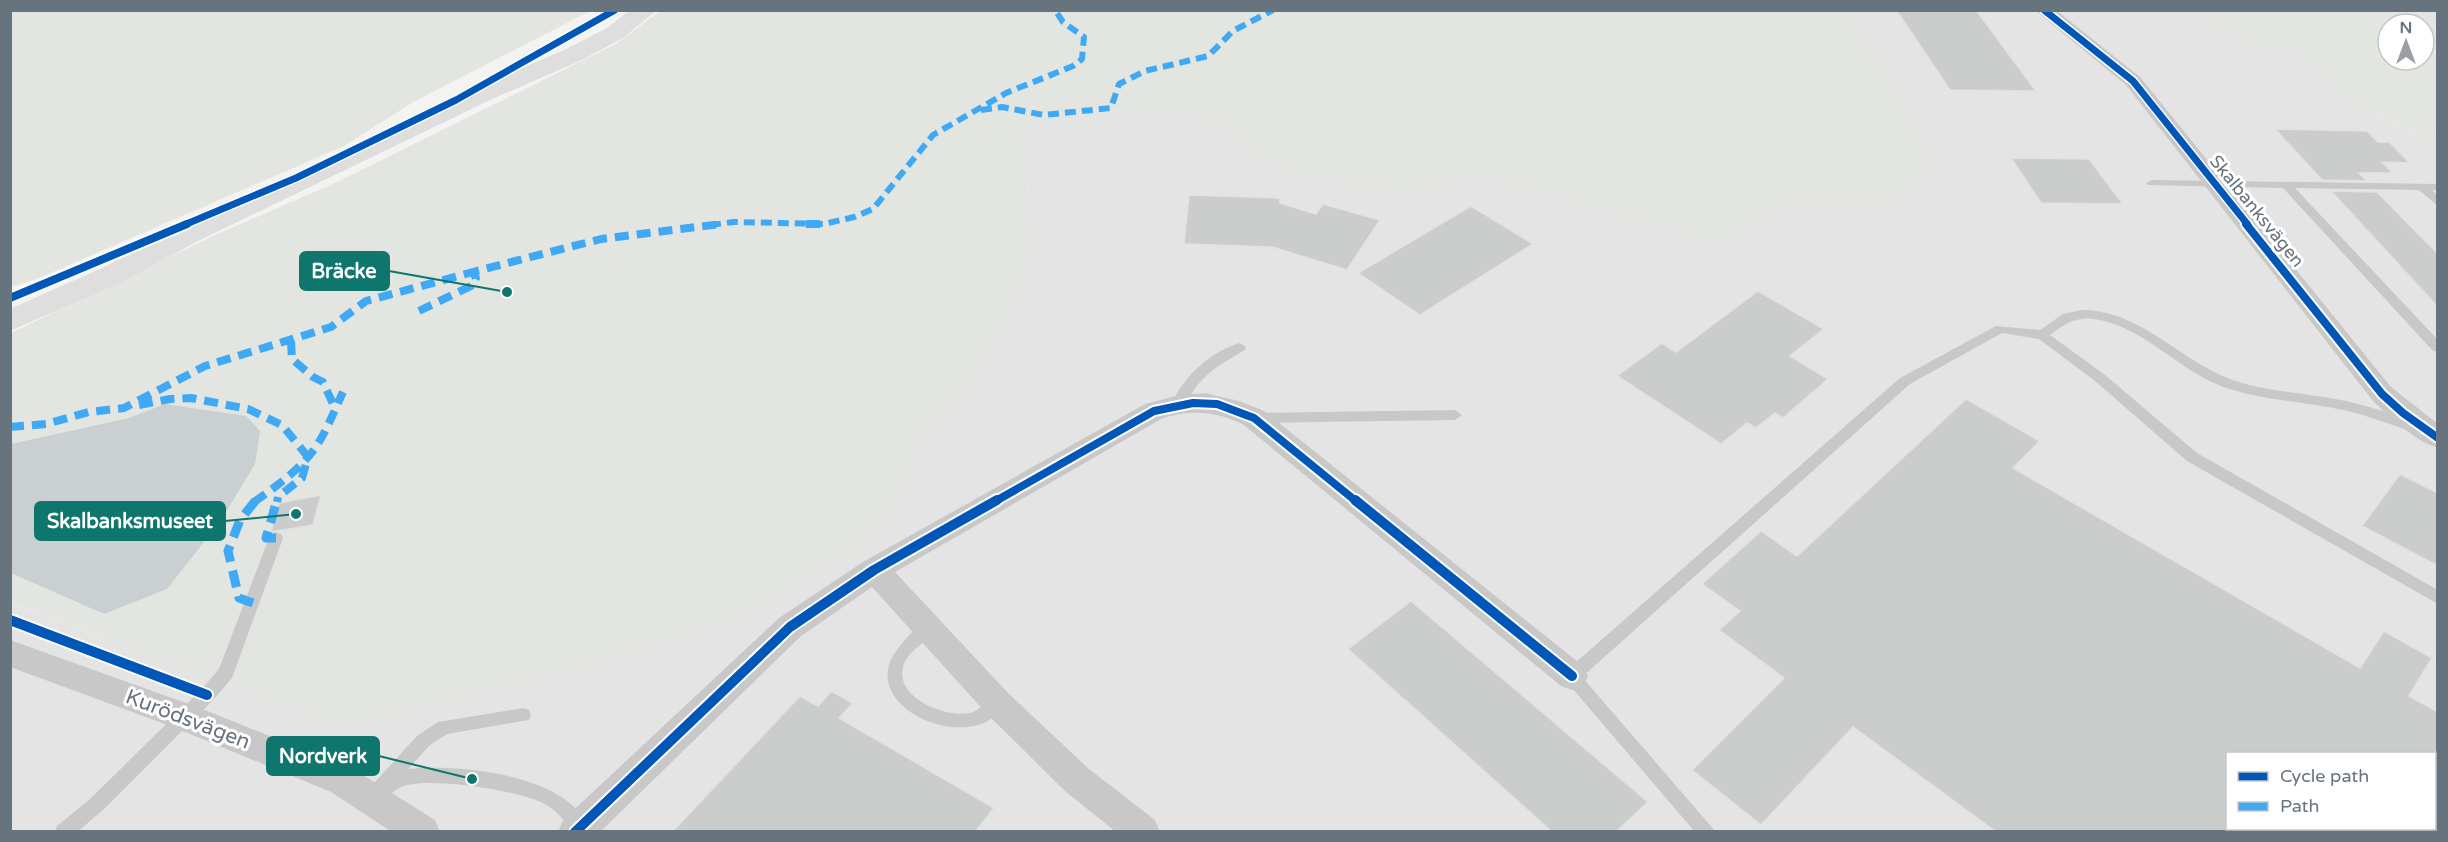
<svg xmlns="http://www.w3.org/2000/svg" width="2448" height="842" font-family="'Varela Round',sans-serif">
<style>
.built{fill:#e3e4e3;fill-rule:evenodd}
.green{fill:#e2e5e0;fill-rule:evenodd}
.water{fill:#cad0d2}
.building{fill:#cbcccc;stroke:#e2e2e1;stroke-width:1.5}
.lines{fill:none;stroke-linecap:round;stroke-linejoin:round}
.service{fill:#c8c8c8;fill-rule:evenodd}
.minor{fill:#c8c8c8;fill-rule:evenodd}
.secondary{fill:#dddedd;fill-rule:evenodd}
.quiet-far2{stroke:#3fa9f5;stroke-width:6;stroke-dasharray:11 6;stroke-linecap:butt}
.quiet-far1{stroke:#3fa9f5;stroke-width:8;stroke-dasharray:14 8;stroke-linecap:butt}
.quiet{stroke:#3fa9f5;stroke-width:9;stroke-dasharray:17 9;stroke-linecap:butt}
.cycleway-far2-casing{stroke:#fff;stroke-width:10}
.cycleway-far1-casing{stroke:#fff;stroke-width:12}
.cycleway-casing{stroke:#fff;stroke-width:14}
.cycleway-far2{stroke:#0057b8;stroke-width:7}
.cycleway-far1{stroke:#0057b8;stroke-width:8}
.cycleway{stroke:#0057b8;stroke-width:10}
.labels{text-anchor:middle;stroke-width:6;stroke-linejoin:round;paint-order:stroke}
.street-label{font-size:18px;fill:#67737d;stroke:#fff}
.near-street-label{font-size:21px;fill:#67737d;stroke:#fff}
.leader{fill:none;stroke:#0f766e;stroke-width:2}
.callout-dot{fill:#0f766e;stroke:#fff;stroke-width:2}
.callout{fill:#0f766e;stroke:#0f766e;stroke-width:2}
.callout-label{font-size:20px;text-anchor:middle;font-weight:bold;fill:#fff}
</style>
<rect width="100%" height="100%" fill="#f3f3f1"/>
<path class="built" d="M1853,11h338l69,36 28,1 44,36 8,15 88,41 9,-13v704h-2426l-1,-228 236,89 638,-157 42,-100 52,-55 56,-153 -7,-22 3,-81 43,-9 78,-4 71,13 34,36 151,32 84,-14 237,68 69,-45 102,3 39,-48zM2228,754h206v74h-206z"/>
<path class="green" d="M11,10h579v1l-175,90 -71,45 -305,132 -28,9z
M660,11h1193l85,145 -10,28 -29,20 -102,-3 -69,45 -237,-68 -84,14 -119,-19 -32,-13 -34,-36 -71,-13 -78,4 -43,9 -3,80 7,22 -7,53 -19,48 -30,53 -52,55 -42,100 -141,86 -175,52 -219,54 -103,-35 -235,-89v-270l200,-96 126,-55 279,-138z
M2191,11h246v116l-8,13 -89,-41 -8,-15 -44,-36 -28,-1zM2388,24h36v36h-36z"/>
<path class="water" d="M165,404l81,12 14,15 -5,33 -33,55 -55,70 -63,25 -93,-41v-129l118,-26z"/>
<path class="building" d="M1896,10h80l60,81 -86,-1z
M2275,129l92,2 11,11h11l21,21 -28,-1 11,11h-34l8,8 -45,-1z
M2011,158l78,1 34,45 -82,-1z
M2331,191l46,1 61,62v53z
M1189,195l91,3v5l36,11 7,-10 57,16 -33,50 -75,-23 -88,-3z
M1471,206l62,38 -113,71 -62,-42z
M1758,291l66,38 -34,27 38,23 -45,39 -8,-5 -19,15 -9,-5 -26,21 -104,-68 45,-33 14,9z
M1966,399l74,42 -27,27 347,200 24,-37 48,27 -23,38 29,16v41h-210v78h-233l-142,-104 -92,98 -69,-55 92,-92 -65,-48 21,-19 -38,-27 59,-53 36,25z
M2400,474l38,19v73l-76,-40z
M321,495l-8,30 -42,7 8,-29z
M1411,601l237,201 -31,29h-66l-203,-182z
M831,691l22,12 -14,15 155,90 -18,23h-303l127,-135 18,10z"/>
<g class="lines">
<path class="service" d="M2152,180l286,4v6h-6l6,6v10l-19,-16 -124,-2 143,152v12l-5,-1 -150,-163 -135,-3 -2,-2z
M2082,310c58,0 96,49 148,69 29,11 63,13 94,18 31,5 60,13 89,25l2,3 -7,5c-24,-7 -46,-17 -70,-21 -39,-8 -80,-9 -117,-23 -43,-17 -75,-56 -121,-66 -20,-5 -34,2 -50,15l55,40 92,78 241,137v14l-251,-143 -92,-80 -56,-42 -37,-6 -92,51 -328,293 134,155h-21l-129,-151 -2,-5 2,-5 334,-293 96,-52 44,4 23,-16z
M1240,343l6,4 -1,3c-31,18 -44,25 -61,56h-10l-2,-3c12,-27 39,-52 68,-60z
M1455,410l7,5 -7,5 -201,3 -7,-5 7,-5z
M276,532l5,2 2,4 -51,140 -19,22 -110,110 -26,22h-23l3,-6 34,-28 110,-108 18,-21 50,-131 2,-4z
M927,622l5,1 3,5c-8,15 -28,23 -32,39 -8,31 43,51 67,46 10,-2 17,-13 27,-17l6,2 2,5c-27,57 -158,4 -105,-57 7,-9 17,-21 27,-24z
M523,708l6,2 2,5 -2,5 -82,14 -18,12 -21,23c51,-5 157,5 181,58l-2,5h-14c-8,-12 -17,-22 -30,-29 -27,-13 -106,-25 -136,-18 -13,3 -22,16 -35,21l-6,-2 -3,-6 12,-16 42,-46 21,-14z"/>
<path class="minor" d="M2035,10h21l84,67 251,310 47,37v24c-25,-8 -47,-30 -65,-47l-247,-316z
M1205,393l34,8 25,10 319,255 5,10 -5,10 -11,4 -11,-4 -317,-261c-26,-13 -52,-16 -81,-7l-268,154 113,121 81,76 66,51 5,12h-44l-51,-41 -79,-78 -114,-126 -71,49 -201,196h-42l5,-12 216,-202 84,-56 282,-158 35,-9z
M10,640l187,67 158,63 80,50 5,12h-48l-61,-40 -158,-65 -163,-60z"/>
<path class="secondary" d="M630,10h27l-34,28 -41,22 -92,40 -292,141 -76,41 -112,49v-22l92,-41 76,-39 294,-139 92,-40 43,-22z"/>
<path class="quiet-far2" d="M981,110l21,-3 42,8 67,-7 8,-24 26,-13 63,-15 25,-25 40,-21
M710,225l24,-3 90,2 30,-7 19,-8 60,-74 73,-42 67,-27 9,-7 2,-22 -21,-15 -8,-12"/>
<path class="quiet-far1" d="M806,224h20
M419,311l52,-25 5,-8 -3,-6 128,-33 120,-15
M291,341l1,18 21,18 10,5 11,24
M139,405l31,-6 21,-1 57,11 34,16 26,32 -6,21 -24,19 -1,5
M10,427l36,-3 43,-12 35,-4 81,-42 126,-39 35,-26 107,-29
M254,502c24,-17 49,-34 65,-60 9,-15 16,-33 24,-50"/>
<path class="quiet" d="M276,538h-10l11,-38
M253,603l-14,-5 -11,-47 12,-31 16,-20"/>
<g class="cycleway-far2-casing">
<path id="cycleway-far2" d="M2044,10l89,71 115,144
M184,225l112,-47 160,-78 159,-90"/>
</g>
<g class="cycleway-far1-casing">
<path id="cycleway-far1" d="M2246,224l136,170 21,19 35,25
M10,298l177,-74
M994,502l160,-91 39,-8 24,1 37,14 103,84"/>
</g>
<g class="cycleway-casing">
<path id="cycleway" d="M1355,500l217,176
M10,620l197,75
M575,832l215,-205 84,-57 123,-70"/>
</g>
<use href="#cycleway-far2" class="cycleway-far2"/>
<use href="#cycleway-far1" class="cycleway-far1"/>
<use href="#cycleway" class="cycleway"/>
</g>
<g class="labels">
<g class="street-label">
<text transform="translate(2257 211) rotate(51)" y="6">Skalbanksvägen</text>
</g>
<g class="near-street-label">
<text transform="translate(188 719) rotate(21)" y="7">Kurödsvägen</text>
</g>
</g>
<path class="leader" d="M507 292L389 271M296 514L225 521M472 779L379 756"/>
<g class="callout-dot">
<circle cx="507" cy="292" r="6"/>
<circle cx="296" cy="514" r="6"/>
<circle cx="472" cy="779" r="6"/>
</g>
<g class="callout">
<rect x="300" y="252" width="89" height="38" rx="6"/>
<rect x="35" y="502" width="190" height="38" rx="6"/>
<rect x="267" y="737" width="112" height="38" rx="6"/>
</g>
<g class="callout-label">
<text x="344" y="278">Bräcke</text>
<text x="130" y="528">Skalbanksmuseet</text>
<text x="323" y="763">Nordverk</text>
</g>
<rect width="2448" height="842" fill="none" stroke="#67737d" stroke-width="24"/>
<rect x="2226" y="752" width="210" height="78" fill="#ffffff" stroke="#c2c7cb" stroke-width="1.5"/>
<rect x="2238" y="772" width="30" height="9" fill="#0057b8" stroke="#c2c7cb" stroke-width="1.5"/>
<text x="2280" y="782" font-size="18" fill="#67737d">Cycle path</text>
<rect x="2238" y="802" width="30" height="9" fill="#3fa9f5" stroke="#c2c7cb" stroke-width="1.5"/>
<text x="2280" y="812" font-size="18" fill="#67737d">Path</text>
<g transform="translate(2406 42)"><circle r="28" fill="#ffffff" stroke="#c2c7cb" stroke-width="1.5"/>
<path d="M0-4.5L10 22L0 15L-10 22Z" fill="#98a0a6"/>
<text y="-9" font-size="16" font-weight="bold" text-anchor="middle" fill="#67737d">N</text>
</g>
</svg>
